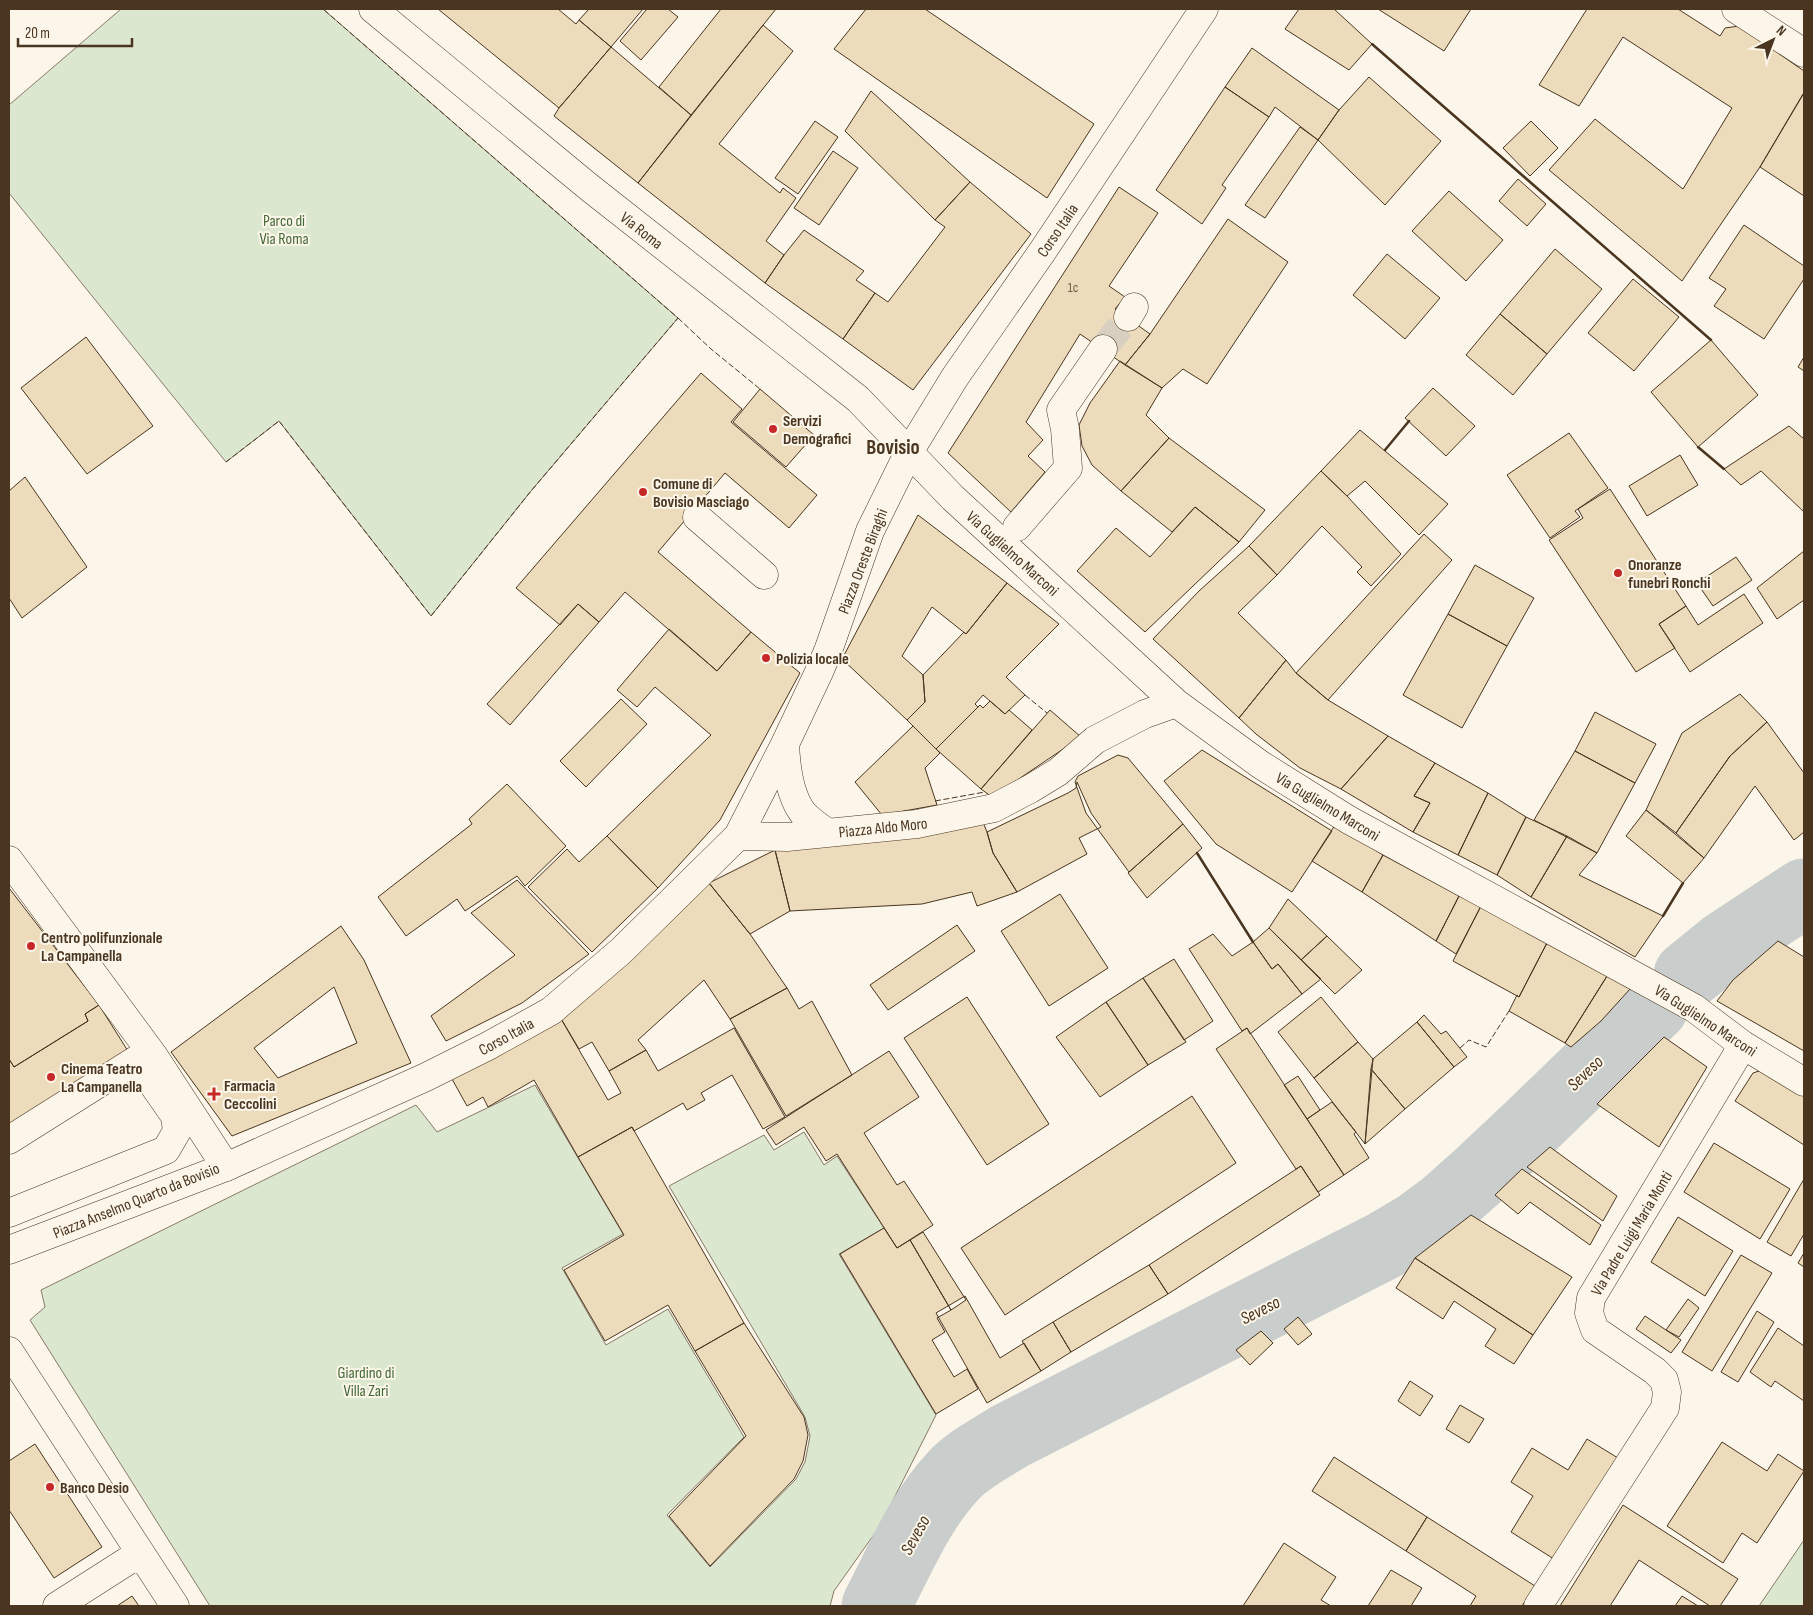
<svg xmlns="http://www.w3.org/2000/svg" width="1813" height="1615" font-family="'Sofia Sans Condensed',sans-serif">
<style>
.green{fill:#dce7d0;stroke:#887966}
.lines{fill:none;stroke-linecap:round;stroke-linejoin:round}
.river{stroke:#c9cecd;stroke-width:69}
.building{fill:#ecdcbc;stroke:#4a3520;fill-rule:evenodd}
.street-tunnel{stroke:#d8cfc1;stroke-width:28;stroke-dasharray:28 14;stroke-linecap:butt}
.street-casing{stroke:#4a3520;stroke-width:29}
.secondary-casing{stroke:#4a3520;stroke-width:29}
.street{stroke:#fbf6e9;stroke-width:28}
.secondary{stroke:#fbf6e9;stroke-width:28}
.fence{stroke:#4a3520;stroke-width:1;stroke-dasharray:6 2.5;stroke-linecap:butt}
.wall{stroke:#4a3520;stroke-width:2.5}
.poi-dot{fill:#c62828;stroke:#fbf6e9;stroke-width:2}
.labels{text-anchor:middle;stroke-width:4;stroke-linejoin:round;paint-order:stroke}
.number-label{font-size:14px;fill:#725f47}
.park-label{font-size:16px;fill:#436837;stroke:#fbf6e9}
.street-label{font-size:16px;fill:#4a3520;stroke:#fbf6e9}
.poi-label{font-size:16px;font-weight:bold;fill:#4a3520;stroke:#fbf6e9;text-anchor:start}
.water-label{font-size:18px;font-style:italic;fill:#4a3520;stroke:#fbf6e9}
.district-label{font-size:21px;font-weight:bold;fill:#4a3520;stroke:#fbf6e9}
</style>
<rect width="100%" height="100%" fill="#fbf6e9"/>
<path class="green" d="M121,9h202l355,309 -147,173 -100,125 -152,-195 -53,41 -217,-269v-88z
M535,1085l88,149 -61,34 44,77 62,-36 76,128 -77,78 43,52 86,-88 9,-17 5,-26 -5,-19 -136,-231 95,-51 10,15 30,-18 20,33 13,-9 47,72 -45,26 97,161 -56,111 -46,65 -4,15h-620l-180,-286 15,-13 -4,-17 375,-185 21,27z
M1804,1540v66h-45z"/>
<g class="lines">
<path class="river" d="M1688,975l37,-30 79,-52
M876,1606c23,-44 43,-94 78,-131 15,-16 37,-27 56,-39l375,-191 32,-19 27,-20 36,-32 50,-47 124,-120"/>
</g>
<path class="building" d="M438,9h120l18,15 3,-4 32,27 -52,61z
M589,9h54l-32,38 -32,-27z
M647,9h21l10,8 -37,43 -21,-19z
M721,9h55l-85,106 -32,-28z
M866,9h59l169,115 -47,74 -213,-149z
M1299,9h35l38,35 -23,26 -64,-41z
M1378,9h93l-27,42z
M1587,9h91l42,27 5,-8 14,-2 65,45v22l-44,74 -78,114 -133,-111 46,-51 88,70 49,-81 -109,-71 -44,69 -40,-21z
M763,25l30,26 -74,93 61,49 3,-5 13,10 -30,43 18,14 -19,28 -127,-100z
M611,47l80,68 -53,68 -84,-67 5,-8z
M1252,48l87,62 -21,30 -43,-33 -6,10 -44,-30z
M1369,77l72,64 -56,64 -67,-65 21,-30z
M1225,87l44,30 -47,68 4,3 -24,36 -46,-34z
M871,91l99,91 -35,38 -90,-89z
M1803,94l1,1v101l-44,-29z
M815,121l23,16 -40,57 -23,-16z
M1531,121l27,27 -28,28 -27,-28z
M1300,127l18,13 -53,78 -20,-13z
M833,151l25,17 -39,57 -25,-17z
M1518,179l28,25 -19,22 -28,-25z
M970,182l61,52 -118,156 -70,-51 32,-46 13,9 57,-75 -10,-7z
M1119,187l39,26 -49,73 16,11 -10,12 35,25 -25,31 -45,-31 -54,88 17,18 -15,16 17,16 -34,40 -63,-59z
M1449,191l54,49 -37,41 -54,-50z
M1228,219l60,43 -81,122 -24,-15 -21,19 -37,-23 25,-31z
M1744,225l60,41v13l-40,60 -50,-33 12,-17 -17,-11z
M804,230l60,41 -8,9 19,13 -32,46 -78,-56 19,-28z
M1555,249l47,40 -55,65 -47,-40z
M1387,254l53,44 -35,41 -52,-44z
M1633,279l46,38 -45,54 -46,-38z
M1500,314l47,40 -34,41 -47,-40z
M86,337l67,89 -66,48 -66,-86z
M1711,340l47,55 -60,52 -47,-55z
M1804,357v14l-6,-4z
M1120,361l42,27 -16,27 23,23 -48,53 -29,-26 -10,-19 -3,-21 11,-22z
M701,373l41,36 -11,13 86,73 -28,33 -64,-55 -67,79 93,80 -34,39 -92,-79 -26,30 -21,-18 -18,21 -44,-37z
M1433,388l42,38 -29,30 -41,-38z
M760,389l54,46 -28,32 -53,-45z
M1789,426l15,13v73l-43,-41 -20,14 -17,-16z
M1360,430l88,74 -29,31 -54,-54 -18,15 -26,-25z
M1569,433l39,55 -33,23 5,6 -30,21 -43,-63z
M1169,438l96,72 -26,32 -44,-35 -23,25 -51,-41z
M1680,455l18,30 -51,31 -18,-30z
M1321,471l26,25 54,58 -30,32 -14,-14 5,-5 -40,-41 -45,49 -28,-29z
M25,477l62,90 -65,51 -13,-20v-107z
M1610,489l76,117 -27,18 16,24 -39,24 -87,-132 34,-22 -5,-9z
M1195,507l44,35 -94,90 -68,-61 39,-43 34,29z
M918,515l89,68 -41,51 -34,-27 -30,49 21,19 2,27 -18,18 -65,-61z
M1424,534l28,26 -124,140 -32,-27z
M1249,546l28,29 -39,38 48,47 -47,58 -86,-79 46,-48z
M1804,551v49l-27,19 -20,-31z
M1736,557l16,23 -39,26 -16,-23z
M1475,565l59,33 -27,48 -59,-32z
M1007,583l52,41 -53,53 19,18 -20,19 -22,-19 -8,9 3,3 -42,42 -29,-29 18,-18 -2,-27 41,-43 2,2z
M1744,594l19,29 -73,49 -31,-48 27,-18 12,19z
M578,604l21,18 -89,103 -23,-21z
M1448,614l59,32 -45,82 -59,-33z
M669,629l48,42 34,-39 49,41 -80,147 -62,68 -51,-52 104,-101 -56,-48 -18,20 -20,-17z
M1286,660l10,13 32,27 60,36 -47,53 -41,-21 -44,-34 -17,-16z
M1740,694l27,28 -37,34 -54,77 -30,-23 36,-77z
M621,699l26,25 -61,63 -26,-26z
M990,701l15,13 4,-4 23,20 -51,59 -45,-40 44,-44 3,3z
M1050,710l31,27 -89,60 -11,-8z
M1595,712l61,32 -21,39 -60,-32z
M1767,722l37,51v59l-10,8 -39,-54 -51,72 -28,-25 54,-77z
M913,726l27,27 -15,15 12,37 -55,10 -27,-33z
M1388,736l47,27 -21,33 16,7 -17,29 -72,-43z
M1202,750l130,81 -40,61 -76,-48 -52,-63z
M1575,751l60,32 -38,70 -63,-33z
M1118,755l10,3 55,66 -54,48 -43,-59 -11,-31 3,-6z
M1435,763l53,30 -30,62 -45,-23 17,-29 -16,-7z
M1077,782l14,31 10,14 -22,11 8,16 -70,38 -24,-39 -6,-21 81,-39 8,-5z
M507,784l59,62 -41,40 -8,-10 -52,35 -8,-12 -51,37 -28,-39 94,-73 -3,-5z
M1488,793l38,24 -29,58 -39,-20z
M1646,810l58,48 -21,25 -57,-47z
M1526,817l41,19 -36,61 -34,-22z
M982,820l5,12 6,21 24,39 -40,14 -5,-14 -50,12 -132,7 -15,-61z
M1183,824l19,24 -55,50 -19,-25z
M1335,825l48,30 -21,37 -50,-31z
M607,836l51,52 -66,64 -64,-65 39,-38 12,13z
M1567,836l30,17 -18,22 84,41 -28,41 -104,-60z
M775,850l15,61 -40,23 -41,-51z
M1383,855l76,41 -23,45 -74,-49z
M517,880l72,74 -67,49 -76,38 -15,-25 84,-61 -44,-42z
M709,883l41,51 37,54 -57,31 -26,-39 -66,60 8,10 -37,21 -17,-29 -13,7 -19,-32z
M9,888l90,117 -14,9 3,7 -74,46 -5,-8z
M1060,894l48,74 -59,38 -48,-75z
M1459,896l22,10 -25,48 -20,-13z
M1288,899l39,37 -26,24 -32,-32z
M1481,906l68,33 -30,58 -66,-36z
M957,925l18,26 -87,59 -18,-25z
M341,926l23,34 47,103 -179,73 -61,-84zM334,987l23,56 -79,35 -24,-30z
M1269,928l52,51 -19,15 -24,-30 -6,5 -19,-27z
M1213,934l19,22 21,-14 19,27 6,-5 24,30 -52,40 -3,-6 -5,3 -53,-82z
M1327,936l35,34 -27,24 -34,-34z
M1549,939l60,34 -44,70 -56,-32 8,-16 2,2z
M1778,941l26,16v94l-87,-50 16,-21z
M1174,959l39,62 -29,19 -41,-62z
M1607,976l23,13 -29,32 -30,26 -6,-4z
M1143,978l43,64 -38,23 -42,-63z
M787,988l12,21 13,-8 40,74 -66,41 -56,-97z
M967,997l82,127 -62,41 -83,-127z
M1321,997l37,45 -44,36 -36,-46z
M1106,1002l42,63 -48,32 -44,-60z
M99,1005l34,54 -124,79v-79l5,8 74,-46 -3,-7z
M1424,1015l17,19 5,-3 21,26 -13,10 -37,-45z
M560,1017l48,83 13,-7 -12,-22 37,-21 12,21 76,-43 51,89 -22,12 -31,-54 -31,18 4,7 -18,10 -4,-7 -49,28 -2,-4 -54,30 -44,-77 -46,27 -5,-10 -16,9 -15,-27z
M1417,1022l37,45 -49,42 -34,-40 2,-10z
M1247,1028l97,147 -26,17 -17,-26 -5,3 -80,-120z
M1664,1037l43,30 -48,80 -62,-43z
M1358,1042l15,17 -8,85 -51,-66z
M889,1051l30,46 -55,36 33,52 7,-4 29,44 -36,23 -60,-94 -11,7 -22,-34 -28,18 -10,-15z
M1371,1069l34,40 -40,35z
M1765,1069l39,24v52l-69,-44 18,-28z
M1298,1076l22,34 -13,9 -23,-34z
M1192,1096l44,67 -231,152 -44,-67z
M1332,1102l24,30 -2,2 15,24 -25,17 -37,-56z
M632,1127l112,196 -49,28 -27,-46 -63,36 -41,-71 60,-35 -46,-78z
M1714,1143l76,46 -30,50 -76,-47z
M1550,1147l67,49 -14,25 -76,-54z
M1301,1166l19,29 -152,99 -19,-29z
M1522,1169l79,56 -11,20 -60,-43 -12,12 -23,-19z
M1804,1179v55l-13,22 -24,-14z
M1471,1215l101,62 -39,58 -118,-77z
M1678,1217l55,34 -28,45 -54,-34z
M884,1228l13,20 13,-8 41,70 -14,8 8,14 -13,8 22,37 13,-8 11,20 -42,25 -96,-160z
M923,1232l43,68 -15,10 -41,-70z
M1804,1253v14l-6,-4z
M1741,1255l31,18 -60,98 -30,-19z
M1415,1258l118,77 -19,29 -29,-18 11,-17 -42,-28 -11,18 -47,-31z
M1149,1265l19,29 -97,58 -18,-30z
M965,1296l35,62 24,-15 17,28 -54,32 -51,-90z
M1688,1299l11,9 -20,29 -13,-7z
M1757,1311l17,11 -36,60 -17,-10z
M1645,1316l36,24 -10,13 -35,-24z
M1298,1317l14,17 -14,11 -14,-16z
M1053,1322l18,30 -30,19 -19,-30z
M744,1323l60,94 4,18 -5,26 -9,18 -84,87 -41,-50 77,-80 -51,-85z
M1778,1328l26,18v55l-29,-20 -4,6 -21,-15z
M1261,1331l12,12 -23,22 -14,-15z
M1410,1381l23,15 -13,20 -22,-15z
M1460,1405l24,14 -15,24 -23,-14z
M1587,1439l31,19 -64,101 -43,-27 22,-36 -22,-14 21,-34 36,22z
M1722,1442l45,29 11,-17 26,17 -47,72 -15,-10 -19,30 -56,-37z
M35,1444l67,103 -48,31 -45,-68v-49z
M1334,1457l93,60 -21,34 -94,-60z
M1623,1505l115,74 -18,27h-10l-71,-46 -29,46h-50z
M1427,1517l108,69 -13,20h-52l6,-10 -70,-45z
M1284,1543l52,34 -15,23 10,6h-88z
M1391,1570l31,18 -11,18h-43z
M132,1596l7,10h-22z
M1682,1596l16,10h-23z"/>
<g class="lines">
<path class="street-tunnel" d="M1103,349l25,-32"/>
<g class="street-casing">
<path id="street" d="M1736,9l68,44
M1128,317l6,-10
M697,517l67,58
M1017,527l51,-59 -3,-39 -4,-19 42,-61
M9,860l144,195 73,112
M9,1140l127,-80 39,56 2,15 -11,19 -157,63
M9,1351l166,255
M57,1606l83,-53
M1538,1606l127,-198 2,-16 -3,-12 -9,-9 -60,-41 -6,-17 2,-15 152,-253"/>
</g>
<g class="secondary-casing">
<path id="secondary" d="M373,9l217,179 268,211 95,99 223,205 85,62 88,55 345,188 49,37 61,37
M785,744c1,21 4,51 18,69 7,8 16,14 25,20
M738,836l49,1 130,-13 77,-16 36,-19 28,-17 37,-32 50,-26 31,-11
M9,1250l217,-83 200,-90 62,-31 63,-35 70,-60 117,-115 47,-92 34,-72 9,-21 42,-120 39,-79 46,-75 87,-125 162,-243"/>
</g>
<use href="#street" class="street"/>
<use href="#secondary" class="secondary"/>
<path class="fence" d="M678,318l33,31 49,40
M226,462l53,-41 152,195 100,-125 147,-173 -355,-309
M1025,695l22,18
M935,801l50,-9
M1460,1048l9,-8 17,7 23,-36"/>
<path class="wall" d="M1372,44l339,296
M1698,447l26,22
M1385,450l24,-29
M1197,853l56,89
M1663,916l20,-33"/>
</g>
<g class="poi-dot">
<circle cx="773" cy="429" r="5"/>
<circle cx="643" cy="492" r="5"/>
<circle cx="1618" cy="573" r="5"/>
<circle cx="766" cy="658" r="5"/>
<circle cx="31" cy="946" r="5"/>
<circle cx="51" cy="1077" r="5"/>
<path d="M211.5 1086.5h5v5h5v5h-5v5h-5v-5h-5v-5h5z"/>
<circle cx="50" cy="1487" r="5"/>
</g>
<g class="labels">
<g class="number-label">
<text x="1073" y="292">1c</text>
</g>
<g class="park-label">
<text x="284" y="226">Parco di<tspan x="284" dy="18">Via Roma</tspan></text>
<text x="366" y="1378">Giardino di<tspan x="366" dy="18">Villa Zari</tspan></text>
</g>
<g class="street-label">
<text transform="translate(642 230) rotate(38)" y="6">Via Roma</text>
<text transform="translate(1057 230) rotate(-56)" y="6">Corso Italia</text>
<text transform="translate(1013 553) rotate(42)" y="6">Via Guglielmo Marconi</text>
<text transform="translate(862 561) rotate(-69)" y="6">Piazza Oreste Biraghi</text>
<text transform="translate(1328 806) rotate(31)" y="6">Via Guglielmo Marconi</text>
<text transform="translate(883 827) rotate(-6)" y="6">Piazza Aldo Moro</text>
<text transform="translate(1706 1020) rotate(33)" y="6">Via Guglielmo Marconi</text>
<text transform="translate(506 1036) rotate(-29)" y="6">Corso Italia</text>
<text transform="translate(136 1200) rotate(-22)" y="6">Piazza Anselmo Quarto da Bovisio</text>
<text transform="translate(1631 1233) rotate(-59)" y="6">Via Padre Luigi Maria Monti</text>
</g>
<g class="poi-label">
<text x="783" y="426">Servizi<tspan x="783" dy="18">Demografici</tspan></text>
<text x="653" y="489">Comune di<tspan x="653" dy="18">Bovisio Masciago</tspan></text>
<text x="1628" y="570">Onoranze<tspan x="1628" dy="18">funebri Ronchi</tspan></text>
<text x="776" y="664">Polizia locale</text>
<text x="41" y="943">Centro polifunzionale<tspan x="41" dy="18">La Campanella</tspan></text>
<text x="61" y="1074">Cinema Teatro<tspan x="61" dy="18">La Campanella</tspan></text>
<text x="224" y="1091">Farmacia<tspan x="224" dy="18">Ceccolini</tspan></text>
<text x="60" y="1493">Banco Desio</text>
</g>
<g class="water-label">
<text transform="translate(1585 1073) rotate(-44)" y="6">Seveso</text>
<text transform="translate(1260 1310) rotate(-27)" y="6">Seveso</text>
<text transform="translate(915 1535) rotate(-61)" y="6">Seveso</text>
</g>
<g class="district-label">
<text x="893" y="454">Bovisio</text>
</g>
</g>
<rect width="1813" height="1615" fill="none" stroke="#4a3520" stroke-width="20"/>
<g transform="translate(1773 40) rotate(42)" stroke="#fbf6e9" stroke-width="4" paint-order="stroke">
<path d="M0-4L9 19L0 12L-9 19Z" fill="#4a3520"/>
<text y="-8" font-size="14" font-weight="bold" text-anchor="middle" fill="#4a3520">N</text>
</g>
<path d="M18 38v8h114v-8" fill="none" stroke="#4a3520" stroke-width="2.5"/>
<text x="25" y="38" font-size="15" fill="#4a3520" stroke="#fbf6e9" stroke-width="4" paint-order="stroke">20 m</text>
</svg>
